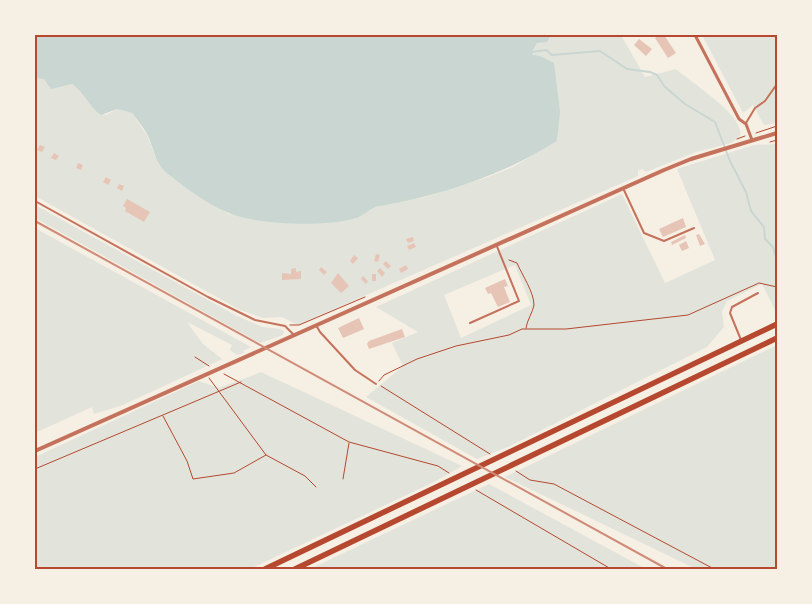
<svg xmlns="http://www.w3.org/2000/svg" width="812" height="604" font-family="Raleway,sans-serif">
<style>
.green{fill:#e2e4dc;fill-rule:evenodd}
.water{fill:#c9d6d2}
.lines{fill:none;stroke-linecap:round;stroke-linejoin:round}
.stream{stroke:#c9d6d2;stroke-width:2}
.building{fill:#e6c5b7}
.path{stroke:#b5482f;stroke-width:1}
.service{stroke:#c5725c;stroke-width:2}
.minor{stroke:#c5725c;stroke-width:3}
.tertiary{stroke:#c5725c;stroke-width:4}
.motorway{stroke:#b5482f;stroke-width:5.5}
.rail{stroke:#cf8b77;stroke-width:2}
.neatline{fill:none;stroke:#b5482f;stroke-width:2}
</style>
<rect width="100%" height="100%" fill="#f6efe4"/>
<path class="green" d="M546,35h75l24,42 31,-8c15,14 69,46 64,67l-9,7 -35,9 -50,20 -4,-3 -4,2v5l-340,149 -16,-8 -19,1 -23,-8 -205,-114 1,-118 8,1 7,9 21,-4c16,11 13,22 34,31l11,-6 15,4 16,24 7,19 12,17 62,41 125,5 24,-13 47,-9 60,-19 28,-11 44,-26 1,-16 -26,-73 5,-9 12,-6z
M702,35h75v88l-13,2 -11,-20 -10,8z
M777,144v170l-15,-30 -35,17 -5,11 2,15 -17,20 -197,99 -33,13 -111,-62 37,-31 -11,-23 26,-11 -42,-25 246,-113 43,89 50,-23 -38,-91 77,-24zM515,265l16,40 -70,33 -17,-43z
M35,205l202,111 26,11 17,2 4,2 -1,4 -23,8 -225,-125z
M35,228l216,119 -8,4 1,2 -7,2 -7,-5 2,-5 -45,-23 16,22 19,15 -99,46 -29,9 -2,-7 -57,26z
M777,345v224h-81l-191,-92z
M261,372l201,94 -28,16 -184,87h-215v-112l164,-76 20,7z
M489,484l157,85h-336z"/>
<path class="water" d="M35,35h511l4,2 -3,5 -10,1 -5,9 1,3 7,1 14,7 6,49 -3,29c-54,34 -114,54 -177,65 -9,1 -17,11 -27,13 -30,8 -95,6 -124,-6 -21,-8 -43,-25 -61,-39 -11,-8 -14,-23 -19,-36 -4,-9 -11,-17 -17,-25l-15,-4 -16,6c-12,-8 -17,-23 -29,-31l-21,5 -7,-10 -9,-1z"/>
<g class="lines">
<path class="stream" d="M532,52l14,-2 6,5 48,-4 27,18 23,3 7,3 7,11 21,18 30,18 15,39 16,31 5,19 13,16 1,12 8,8 4,14"/>
</g>
<path class="building" d="M660,35h4l12,18 -8,5 -13,-20z
M639,39l13,10 -6,7 -12,-11z
M40,145l5,2 -3,5 -5,-2z
M54,153l5,3 -3,4 -5,-2z
M78,163l5,2 -2,5 -5,-2z
M106,177l5,3 -3,5 -5,-3z
M119,184l5,2 -2,5 -5,-3z
M127,199l23,13 -6,10 -19,-11 1,-3 -3,-2z
M683,218l3,9 -23,10 -4,-8z
M699,234l6,10 -5,2 -4,-11z
M685,235l1,3 -14,7 -1,-3z
M413,237l1,4 -6,2 -2,-4z
M686,241l3,7 -7,3 -3,-6z
M414,243l2,4 -7,3 -2,-4z
M376,254l4,1 -2,7 -4,-1z
M354,255l4,3 -5,6 -3,-3z
M386,261l5,5 -3,3 -5,-5z
M406,265l2,4 -7,4 -2,-4z
M321,267l6,5 -3,3 -5,-5z
M296,268v4l5,-1v8l-19,1v-7l9,1v-5z
M380,268l5,5 -3,4 -5,-6z
M338,273l11,13 -8,7 -10,-10z
M372,274h4v7h-4z
M363,276l5,5 -2,3 -5,-5z
M505,279l3,7 -4,1 6,15 -12,5 -7,-14 -3,1 -3,-6z
M359,318l5,11 -21,9 -5,-10z
M402,329l3,8 -36,12 -2,-5 2,-3z"/>
<g class="lines">
<path class="path" d="M756,133l21,-7
M737,139l8,-3
M770,142l7,-2
M509,260l8,3c5,12 17,29 17,42 -1,7 -7,15 -8,23
M290,325h9l66,-28
M195,357l14,9
M224,374l125,68 89,24 11,7
M209,378l57,77 39,21 11,11
M379,381l5,-6 33,-16 39,-13 53,-11 13,-6h44l122,-14 71,-32 18,4
M381,386l109,68
M163,416l24,45 6,18 41,-6 32,-18
M35,469l206,-87
M516,471l14,9 24,4 160,85
M343,479l6,-36
M476,490l135,79"/>
<path class="service" d="M746,123l9,-15 10,-7 12,-17
M623,188l21,45 20,8 30,-13
M35,201l173,96 47,23 30,6 8,8
M470,323l49,-22 -23,-57
M316,325l4,7 35,38 21,14
M741,340l-11,-27 2,-6 26,-14"/>
<path class="minor" d="M695,35l44,84 7,5 6,16"/>
<path class="tertiary" d="M35,451l629,-281 27,-11 86,-26"/>
<path class="motorway" d="M265,569l512,-245
M295,569l482,-231"/>
<path class="rail" d="M35,221l632,348"/>
</g>
<rect width="812" height="604" fill="none" stroke="#f6efe4" stroke-width="72"/>
<rect x="36" y="36" width="740" height="532" class="neatline"/>
</svg>
